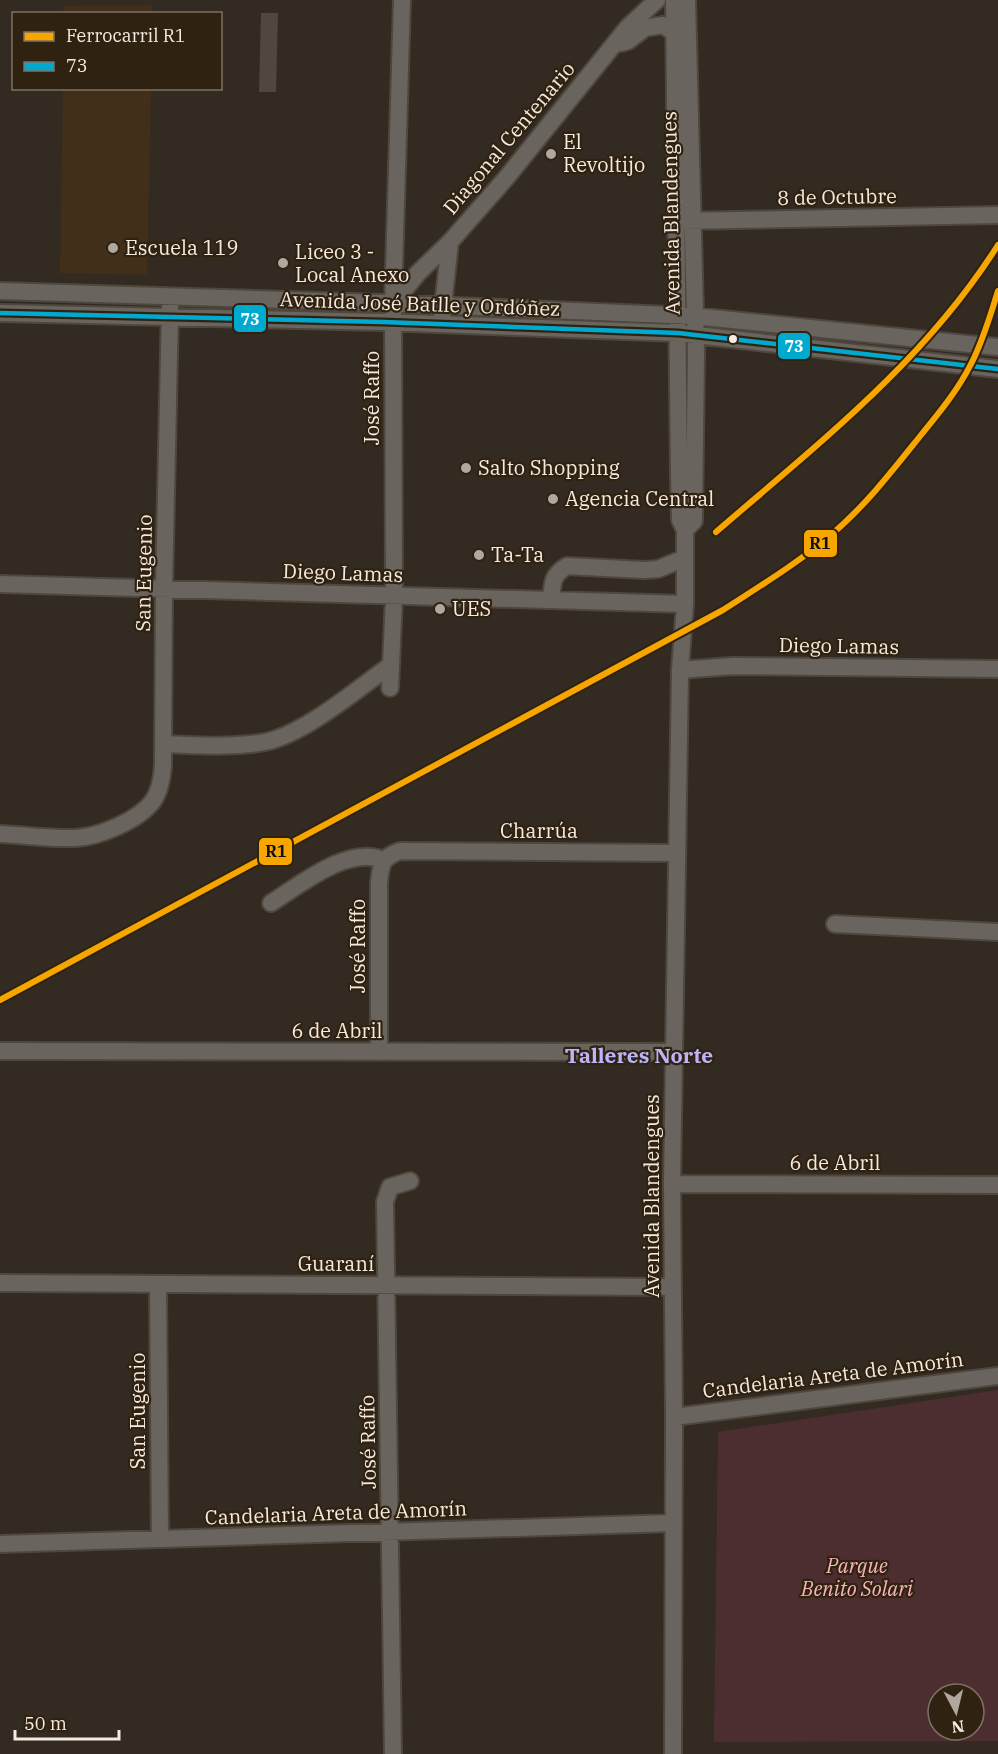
<svg xmlns="http://www.w3.org/2000/svg" width="998" height="1754" font-family="'IBM Plex Serif',serif">
<style>
.built{fill:#412f1a}
.green{fill:#4d2e30;fill-rule:evenodd}
.building{fill:#51473f}
.lines{fill:none;stroke-linecap:round;stroke-linejoin:round}
.minor-casing{stroke:#4e473e;stroke-width:20}
.minor{stroke:#6a645e;stroke-width:16}
.bus-1-casing{stroke:#302211;stroke-width:9}
.bus-1{stroke:#00a9ce;stroke-width:4.5}
.rail-1-casing{stroke:#302211;stroke-width:10}
.rail-1{stroke:#f7a600;stroke-width:6}
.poi-dot{fill:#b0a79e;stroke:#302211;stroke-width:2}
.bus-dot{fill:#f4eae0;stroke:#302211;stroke-width:2}
.labels{text-anchor:middle;stroke-width:4.5;stroke-linejoin:round;paint-order:stroke}
.street-label{font-size:20px;fill:#f4eae0;stroke:#302211}
.poi-label{font-size:20px;fill:#f4eae0;stroke:#302211;text-anchor:start}
.park-label{font-size:20px;font-style:italic;fill:#fab5ba;stroke:#302211}
.neighbourhood-label{font-size:21px;font-weight:bold;fill:#bbb4fb;stroke:#302211}
.line-badge{stroke:#302211;stroke-width:2}
.badge-label{font-size:16px;text-anchor:middle;font-weight:bold;fill:#fff}
.pale-badge-label{font-size:16px;text-anchor:middle;font-weight:bold;fill:#111}
</style>
<rect width="100%" height="100%" fill="#332b22"/>
<path class="built" d="M152,5v8h-89v-7z
M63,89h88l-4,186 -87,-2z"/>
<path class="green" d="M998,1390v351l-284,1 4,-310zM938,1694h36v36h-36z"/>
<path class="building" d="M261,13h17l-2,79h-17z"/>
<g class="lines">
<g class="minor-casing">
<path id="minor" d="M621,43l7,-2 17,-13 18,-3 13,9h8
M681,221l317,-6
M0,291l384,12 309,13 305,31
M393,304l25,-31 32,-31 57,-65 121,-150 29,-27
M0,313l383,9 295,11 320,36
M442,315l8,-73
M685,530l9,-9 2,-169 -9,-352
M0,584l685,20
M551,600c2,-17 0,-24 16,-34l77,4 14,-1 27,-11
M680,670l53,-4 265,3
M390,688l4,-92 -1,-292 9,-304
M163,744c34,1 69,4 102,-2 40,-8 92,-53 126,-77
M0,834c25,1 50,5 75,4 23,-1 63,-17 78,-37 7,-10 9,-23 10,-35l1,-177 6,-282
M271,903c29,-18 77,-58 113,-43
M835,924l163,8
M0,1051l674,1
M379,1052v-169c2,-19 2,-25 21,-32l277,2
M672,1184l326,1
M0,1283l672,4
M158,1284l2,255
M674,1417l324,-41
M0,1544l673,-21
M393,1754l-8,-552 5,-15 20,-6
M673,1754l1,-337 -2,-233 8,-514 5,-66v-74l-5,-10 -1,-46 -5,-474"/>
</g>
<use href="#minor" class="minor"/>
<g class="bus-1-casing">
<path id="bus-1" d="M0,313l383,9 295,11 320,36"/>
</g>
<use href="#bus-1" class="bus-1"/>
<g class="rail-1-casing">
<path id="rail-1" d="M716,532c103,-89 208,-170 282,-287
M0,1000l723,-390c37,-24 75,-47 109,-76 34,-29 61,-64 89,-99 18,-22 37,-45 50,-71 12,-23 19,-48 27,-73"/>
</g>
<use href="#rail-1" class="rail-1"/>
</g>
<g class="poi-dot">
<circle cx="551" cy="154" r="6"/>
<circle cx="113" cy="248" r="6"/>
<circle cx="283" cy="263" r="6"/>
<circle cx="466" cy="468" r="6"/>
<circle cx="553" cy="499" r="6"/>
<circle cx="479" cy="555" r="6"/>
<circle cx="440" cy="609" r="6"/>
</g>
<circle class="bus-dot" cx="733" cy="339" r="5"/>
<g class="labels">
<g class="street-label">
<text transform="translate(509 138) rotate(-50)" y="7">Diagonal Centenario</text>
<text transform="translate(837 197) rotate(-1)" y="7">8 de Octubre</text>
<text transform="translate(671 213) rotate(-91)" y="7">Avenida Blandengues</text>
<text transform="translate(420 304) rotate(2)" y="7">Avenida José Batlle y Ordóñez</text>
<text transform="translate(372 398) rotate(-90)" y="7">José Raffo</text>
<text transform="translate(144 573) rotate(-89)" y="7">San Eugenio</text>
<text transform="translate(343 573) rotate(2)" y="7">Diego Lamas</text>
<text transform="translate(839 646) rotate(1)" y="7">Diego Lamas</text>
<text x="539" y="838">Charrúa</text>
<text transform="translate(358 946) rotate(-90)" y="7">José Raffo</text>
<text x="337" y="1038">6 de Abril</text>
<text x="835" y="1170">6 de Abril</text>
<text transform="translate(652 1196) rotate(-90)" y="7">Avenida Blandengues</text>
<text x="336" y="1271">Guaraní</text>
<text transform="translate(833 1375) rotate(-7)" y="7">Candelaria Areta de Amorín</text>
<text transform="translate(138 1411) rotate(-90)" y="7">San Eugenio</text>
<text transform="translate(368 1442) rotate(-91)" y="7">José Raffo</text>
<text transform="translate(336 1513) rotate(-2)" y="7">Candelaria Areta de Amorín</text>
</g>
<g class="poi-label">
<text x="563" y="149">El<tspan x="563" dy="23">Revoltijo</tspan></text>
<text x="125" y="255">Escuela 119</text>
<text x="295" y="259">Liceo 3 -<tspan x="295" dy="23">Local Anexo</tspan></text>
<text x="478" y="475">Salto Shopping</text>
<text x="565" y="506">Agencia Central</text>
<text x="491" y="562">Ta-Ta</text>
<text x="452" y="616">UES</text>
</g>
<g class="park-label">
<text x="857" y="1573">Parque<tspan x="857" dy="23">Benito Solari</tspan></text>
</g>
<g class="neighbourhood-label">
<text x="639" y="1063">Talleres Norte</text>
</g>
</g>
<g class="line-badge">
<rect x="233" y="304" width="34" height="29" rx="6" fill="#00a9ce"/>
<rect x="777" y="332" width="34" height="28" rx="6" fill="#00a9ce"/>
<rect x="803" y="529" width="35" height="29" rx="6" fill="#f7a600"/>
<rect x="258" y="837" width="35" height="29" rx="6" fill="#f7a600"/>
</g>
<g class="badge-label">
<text x="250" y="325">73</text>
<text x="794" y="352">73</text>
</g>
<g class="pale-badge-label">
<text x="820" y="549">R1</text>
<text x="276" y="857">R1</text>
</g>
<rect x="12" y="12" width="210" height="78" fill="#302211" stroke="#7e7264" stroke-width="1.5"/>
<rect x="24" y="32" width="30" height="9" fill="#f7a600" stroke="#7e7264" stroke-width="1.5"/>
<text x="66" y="42" font-size="18" fill="#f4eae0">Ferrocarril R1</text>
<rect x="24" y="62" width="30" height="9" fill="#00a9ce" stroke="#7e7264" stroke-width="1.5"/>
<text x="66" y="72" font-size="18" fill="#f4eae0">73</text>
<g transform="translate(956 1712) rotate(173)"><circle r="28" fill="#302211" stroke="#7e7264" stroke-width="1.5"/>
<path d="M0-4.5L10 22L0 15L-10 22Z" fill="#b0a79e"/>
<text y="-9" font-size="16" font-weight="bold" text-anchor="middle" fill="#f4eae0">N</text>
</g>
<path d="M15 1730v9h104v-9" fill="none" stroke="#f4eae0" stroke-width="3"/>
<text x="24" y="1730" font-size="18" fill="#f4eae0" stroke="#302211" stroke-width="4.5" paint-order="stroke">50 m</text>
</svg>
